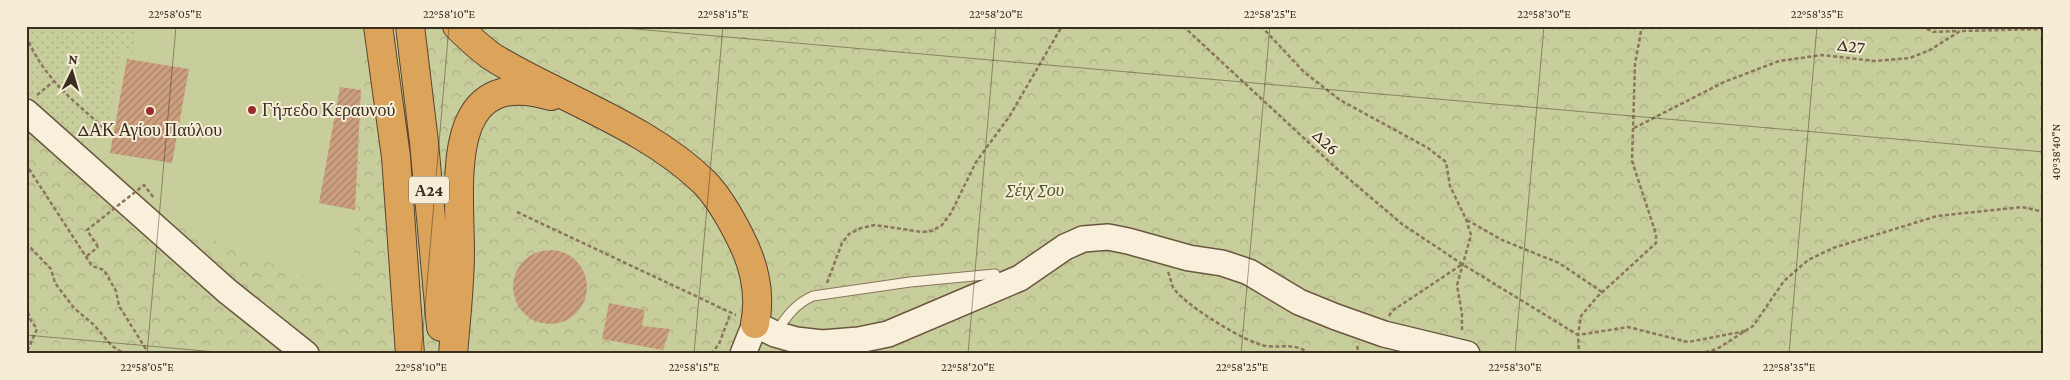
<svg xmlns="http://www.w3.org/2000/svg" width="2070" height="380" font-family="'Crimson Pro',serif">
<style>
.forest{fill:url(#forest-crowns)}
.park{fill:url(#park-dots)}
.pitch{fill:#c7cd9b}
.building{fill:url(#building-hatch)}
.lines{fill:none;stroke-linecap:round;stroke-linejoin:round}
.lane-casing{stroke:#8b755d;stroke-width:11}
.secondary-casing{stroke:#6c5640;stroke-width:28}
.highway-casing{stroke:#594331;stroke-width:30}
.path{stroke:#8b755d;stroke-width:2.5;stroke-dasharray:4 2.5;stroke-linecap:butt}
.lane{stroke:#f9f0db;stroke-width:9}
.secondary{stroke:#f9f0db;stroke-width:25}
.highway{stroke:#dca35a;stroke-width:28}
.path-bridge{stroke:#8b755d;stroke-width:2.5;stroke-dasharray:4 2.5;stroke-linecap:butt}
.ticks{fill:none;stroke:#3b2d20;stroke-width:1;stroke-opacity:0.45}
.poi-dot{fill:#992d2e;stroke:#f6edd7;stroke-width:2}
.labels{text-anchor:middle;stroke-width:4;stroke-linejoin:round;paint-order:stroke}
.shield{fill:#f6edd7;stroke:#736757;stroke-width:1}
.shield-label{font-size:16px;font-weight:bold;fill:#3b2d20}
.street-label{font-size:18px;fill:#3b2d20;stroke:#f6edd7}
.poi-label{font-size:18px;fill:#3b2d20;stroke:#f6edd7;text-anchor:start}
.park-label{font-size:18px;font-style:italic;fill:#4b5727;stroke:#f6edd7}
.neatline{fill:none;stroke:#3b2d20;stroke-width:2}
.ticks-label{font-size:12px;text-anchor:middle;fill:#3b2d20}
</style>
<defs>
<pattern id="forest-crowns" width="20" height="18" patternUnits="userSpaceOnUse" patternTransform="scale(1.25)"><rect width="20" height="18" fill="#c7cd9b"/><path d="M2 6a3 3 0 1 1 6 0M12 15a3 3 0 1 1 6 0" fill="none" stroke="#acb085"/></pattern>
<pattern id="park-dots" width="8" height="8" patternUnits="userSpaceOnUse" patternTransform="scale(1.25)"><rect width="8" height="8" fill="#c7cd9b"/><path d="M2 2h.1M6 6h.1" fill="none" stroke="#acb085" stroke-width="1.8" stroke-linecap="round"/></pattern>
<pattern id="building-hatch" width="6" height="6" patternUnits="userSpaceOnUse" patternTransform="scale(1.25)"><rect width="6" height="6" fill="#cc9f7e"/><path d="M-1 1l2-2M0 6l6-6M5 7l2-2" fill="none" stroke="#a78267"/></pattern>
</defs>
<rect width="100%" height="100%" fill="#eee3c8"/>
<path class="forest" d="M26,26h2018v328h-2018z"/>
<path class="park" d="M26,26h109l-2,27 -12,-2 -17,103 -21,-10 -57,-55z"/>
<path class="pitch" d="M135,26h228l-11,270 -189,-76 -80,-76 15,-16 9,8 14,-85 12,2z"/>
<path class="building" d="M127,59l62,10 -17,94 -62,-10z
M340,87l21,3 -6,120 -36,-7z
M513 287a37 37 0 1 1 74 0a37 37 0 1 1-74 0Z
M609,303l36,7 -3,16 28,3 -7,21 -61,-11z"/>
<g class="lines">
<g class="lane-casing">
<path id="lane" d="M776,332c11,-16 19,-28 37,-36l97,-14 85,-8"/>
</g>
<g class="secondary-casing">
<path id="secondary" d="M26,112l201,179 79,63
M743,354l12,-30 20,10 21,6 26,3 37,-3 29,-6 132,-56 45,-31 18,-8 25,-2 20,4 61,17 33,5 27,9 50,30 37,15 48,17 83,20"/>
</g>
<g class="highway-casing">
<path id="highway" d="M378,26l18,131 14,197
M410,26l14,116 17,185
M457,26c10,10 22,21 34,30 17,11 35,20 53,29 55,28 116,54 161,98 14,15 26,36 35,54 14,27 21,57 15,87
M453,354c3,-34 7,-69 7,-103 0,-67 -18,-187 91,-155"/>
</g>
<path class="path" d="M1183,26l153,142 66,56 60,40 116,71 1,19
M1261,26l43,46 36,28 88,48 18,14 4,24 16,33 5,16 -14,50 5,29v18
M1645,26l-4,5 -6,33 -3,97 24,73v9l-59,54 -16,19 -3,19 50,-8 60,15 58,-11
M1921,26l12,6 26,-1
M26,36c19,44 46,63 80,94
M37,95l16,-13
M1634,128l90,-46 55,-21 43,-6 53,6 35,-3 20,-8 30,-19 84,-2
M29,169l63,97 12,4 12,21 3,15 30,48
M517,212l219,103
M1467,220l35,20 57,23 43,29
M26,243l25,26 4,14 19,25 20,17 18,21 13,8
M87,256l11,-9
M1168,272c3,6 3,14 7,18 12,16 71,53 91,56 18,2 28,-4 44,8
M827,283l15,-40 7,-9 12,-6 14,-3 47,7 10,-1 10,-6 9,-12 25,-51 33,-45 53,-91
M26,306l4,13 7,10 -11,25
M1389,316l3,-5 69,-46
M1357,346l2,8
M711,354l8,-10 12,-32
M1699,354l18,-5 36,-23 31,-45 24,-21 25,-12 104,-32 85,-9 22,5"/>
<use href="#lane" class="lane"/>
<use href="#secondary" class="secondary"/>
<use href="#highway" class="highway"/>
<path class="path-bridge" d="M98,247l-11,-17 57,-45 10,13"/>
</g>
<path class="ticks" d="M601,26l1443,126M26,335l212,19M147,354l29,-328M421,354l28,-328M694,354l29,-328M968,354l28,-328M1241,354l29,-328M1515,354l29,-328M1789,354l28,-328"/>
<g class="poi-dot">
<circle cx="252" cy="110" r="5"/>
<circle cx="150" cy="111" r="5"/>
</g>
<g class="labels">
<rect class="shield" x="409" y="176.5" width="40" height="27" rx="4"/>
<g class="shield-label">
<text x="429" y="196">Α24</text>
</g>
<g class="street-label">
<text transform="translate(1851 46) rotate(7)" y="6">Δ27</text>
<text transform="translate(1326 142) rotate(43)" y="6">Δ26</text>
</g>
<g class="poi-label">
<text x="262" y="116">Γήπεδο Κεραυνού</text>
<text x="150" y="136" text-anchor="middle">ΔΑΚ Αγίου Παύλου</text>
</g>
<g class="park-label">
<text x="1035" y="196">Σέιχ Σου</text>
</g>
</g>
<rect width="2070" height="380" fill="none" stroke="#f6edd7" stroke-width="55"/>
<g transform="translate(72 72) rotate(5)" stroke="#f6edd7" stroke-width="4" paint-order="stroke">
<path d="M0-4L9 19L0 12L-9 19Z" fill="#3b2d20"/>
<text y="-8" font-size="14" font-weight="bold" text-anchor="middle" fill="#3b2d20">N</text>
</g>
<rect x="28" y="28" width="2014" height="324" class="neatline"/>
<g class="ticks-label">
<text x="175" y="18">22°58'05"E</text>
<text x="449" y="18">22°58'10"E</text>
<text x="723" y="18">22°58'15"E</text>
<text x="996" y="18">22°58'20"E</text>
<text x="1270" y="18">22°58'25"E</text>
<text x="1544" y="18">22°58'30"E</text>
<text x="1817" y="18">22°58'35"E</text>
<text transform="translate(2056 152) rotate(-90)" y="4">40°38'40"N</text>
<text x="147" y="371">22°58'05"E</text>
<text x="421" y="371">22°58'10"E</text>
<text x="694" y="371">22°58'15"E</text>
<text x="968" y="371">22°58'20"E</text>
<text x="1242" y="371">22°58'25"E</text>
<text x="1515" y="371">22°58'30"E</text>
<text x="1789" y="371">22°58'35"E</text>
</g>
</svg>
